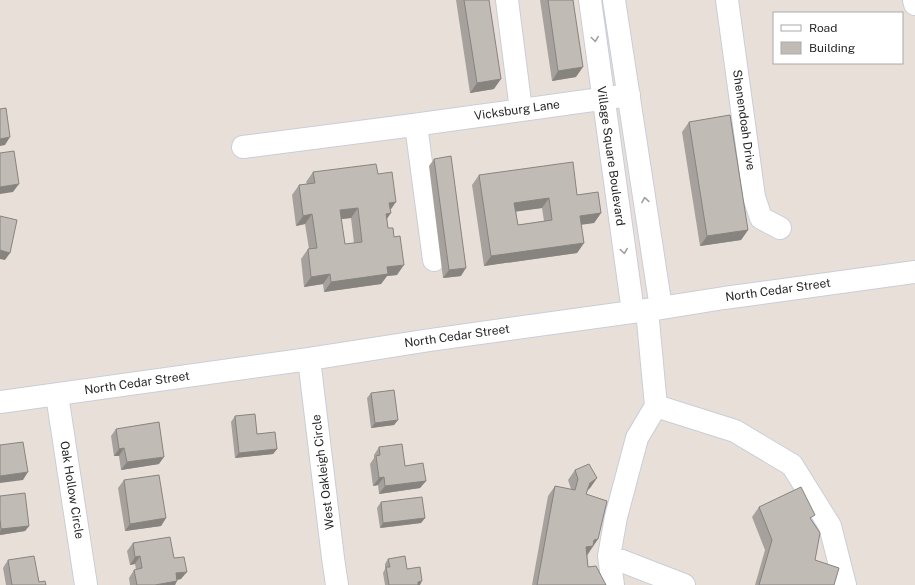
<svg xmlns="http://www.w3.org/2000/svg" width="915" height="585" font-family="'Public Sans',sans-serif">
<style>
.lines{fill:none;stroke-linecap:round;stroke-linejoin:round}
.minor-casing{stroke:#c8ced8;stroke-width:24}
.minor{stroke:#fff;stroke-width:22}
.wall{fill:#a6a19c;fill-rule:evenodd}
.shaded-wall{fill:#87837f}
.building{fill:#c1bbb5;stroke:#87837f;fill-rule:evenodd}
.oneway{stroke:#9e9e9e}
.labels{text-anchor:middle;stroke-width:3;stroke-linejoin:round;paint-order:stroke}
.street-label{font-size:12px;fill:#272727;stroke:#fff}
</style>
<rect width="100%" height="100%" fill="#e9dfd9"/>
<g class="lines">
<g class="minor-casing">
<path id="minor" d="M507,0l14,110
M590,0l43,312
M614,0l47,308
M727,0l27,197 7,21 19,10
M914,0l1,4
M416,125l18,135
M243,147l163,-21 223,-31
M647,310l9,96 79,25 57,34 38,61 15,59
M309,359l24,199 4,27
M57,395l29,190
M0,402l309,-43 121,-19 231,-32 63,-10 191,-26
M609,556l75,29
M613,585l-4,-29 7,-39 21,-79 19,-32"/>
</g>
<use href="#minor" class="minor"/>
</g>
<path class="wall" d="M456,0h33l5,89 -24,4z
M540,0h33l3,77 -24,4z
M689,122l59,108 -7,10 -41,6 -18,-114z
M434,159l27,117 -18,2 -14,-112z
M313,172l65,2 12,36 -3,9 1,9 9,47 -10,1 -6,8 -57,8 -1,-8 -19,3 -3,-28 7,-10h1l-4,-25 -9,2 -4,-31 7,-10 8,-1 -1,-2zM351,218l3,25 -9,1 -4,-25z
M479,175l98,20 24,18 -7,10 -13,1 3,19 -7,10 -93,13 -12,-81zM542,208l2,13 -26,4 -2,-14z
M371,393l27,27 -4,5 -23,3 -4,-30z
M235,416l42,33 -4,5 -38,4 -4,-36z
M116,429l43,35 -38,6 -2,-14h-5l-3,-20z
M379,447l47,34 -6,7 -41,6 -1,-9 -5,1 -3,-22 4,-6v-3z
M575,470l22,8 -7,10 -2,2 -2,4 12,45 -11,17 1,11 18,18h-74l16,-89 7,-10 16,4v-1l-3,-9z
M124,480l42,38 -5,8 -36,5 -7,-43z
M0,496l29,30 -4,5 -25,4z
M381,502l44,16 -4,5 -41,5 -3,-20z
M759,507l52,13 4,40 19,25h-79l10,-35 -13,-33z
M133,543l41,15 7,21 -4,1 -2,5h-45l-1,-7 5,-8h2l-1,-6 -5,1 -3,-14z
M388,559l19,10 13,16h-35l-2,-12 2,-4v-5z
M8,560l31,22 7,3h-40l-3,-17z"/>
<path class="shaded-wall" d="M583,67l-7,10 -24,4 6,-10z
M501,79l-7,10 -24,4 7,-10z
M10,137l-5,8 -5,1v-7z
M19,184l-6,8 -13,2v-7z
M549,198l-7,10 -35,5 7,-10z
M396,202l-7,10v-9z
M358,208l-7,10 -18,2 7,-10z
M391,213l-7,10 2,-9z
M601,213l-7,10 -21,3 7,-10z
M312,214l-7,10 -9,2 7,-10z
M748,230l-7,10 -41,6 7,-10z
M584,243l-7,10 -93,13 7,-10z
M0,250l10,3 -5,7 -5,-1z
M404,265l-7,10 -10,1 -6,8 -57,8 7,-10 56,-15z
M466,268l-5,8 -18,2 6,-8z
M330,274l-7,10 -19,3 7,-10z
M398,420l-4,5 -23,3 4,-5z
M124,448l-5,8h-5l5,-7z
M277,449l-4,5 -38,4 4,-5z
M164,457l-5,7 -38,6 6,-8z
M28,472l-5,8 -23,3v-7z
M384,477l-6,8 -5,1 6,-8z
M597,478l-7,10 -7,5 7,-10z
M426,481l-6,7 -41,6 6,-8z
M166,518l-5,8 -36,5 5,-7z
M425,518l-4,5 -41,5 3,-5z
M29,526l-4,5 -25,4v-3l1,-3z
M598,539l-12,17v-9l8,-7z
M140,556l-5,8 -5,1 5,-8z
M187,572l-6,7 -10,2 5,-8z
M177,581l-2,4h-20z
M422,581l-2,4h-5l3,-3z"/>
<path class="building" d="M464,0h25l12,79 -24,4z
M548,0h25l10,67 -25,4z
M6,108l4,29 -10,2v-30z
M730,115l18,115 -41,6 -18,-114z
M14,151l5,33 -19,3v-34z
M451,156l15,112 -17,2 -15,-111z
M573,162l4,33 21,-3 3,21 -21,3 4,27 -93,13 -12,-81zM549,198l3,22 -34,5 -4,-22z
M376,164l2,10 14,-2 4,30 -7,1 2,10 -5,1 2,14h5l1,9 6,-1 4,29 -17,2 1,7 -57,8 -1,-8 -19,3 -3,-28 9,-1 -5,-34 -9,2 -4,-31 16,-2 -2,-11zM358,208l4,34 -17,2 -5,-34z
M0,216l17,4 -7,33 -10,-3z
M394,390l4,30 -23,3 -4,-30z
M255,414l2,20 18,-2 2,17 -38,4 -4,-37z
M159,422l5,35 -37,5 -3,-14 -5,1 -3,-20z
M23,442l5,30 -28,4v-31z
M402,444l3,22 18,-3 3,18 -41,5 -1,-9 -5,1 -3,-22 4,-1 -1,-8z
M589,464l8,14 -7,5 -4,11 21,7 -9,38 -4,1 -1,6 -7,1 2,20 8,-1 10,19h-69l18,-99 20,4 3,-11 -3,-9z
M159,475l7,43 -36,6 -6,-44z
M801,487l14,28 -5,3 10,15 -5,27 24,8 -5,17h-75l13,-45 -13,-33z
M25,493l4,33 -28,3 -1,-10v-23z
M422,497l3,21 -42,5 -2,-21z
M170,537l4,21 10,-1 3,15 -11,1 1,8 -22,4h-18l-3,-15 8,-2 -2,-12 -5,1 -2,-14z
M34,556l5,26 6,-1 1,4h-34l-4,-25z
M405,556l2,13 13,-2 2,14 -4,1v3h-29l-3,-18h4l-2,-8z"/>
<defs><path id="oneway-chevron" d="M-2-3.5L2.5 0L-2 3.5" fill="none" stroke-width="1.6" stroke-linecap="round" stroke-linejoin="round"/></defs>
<g class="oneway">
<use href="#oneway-chevron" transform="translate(595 39) rotate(82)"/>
<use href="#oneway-chevron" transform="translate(645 200) rotate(-99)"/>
<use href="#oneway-chevron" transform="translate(624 251) rotate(82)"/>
</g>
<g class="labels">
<g class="street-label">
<text transform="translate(517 110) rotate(-8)" y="4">Vicksburg Lane</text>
<text transform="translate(744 120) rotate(82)" y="4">Shenendoah Drive</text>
<text transform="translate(611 156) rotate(82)" y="4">Village Square Boulevard</text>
<text transform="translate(778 290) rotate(-8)" y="4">North Cedar Street</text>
<text transform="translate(457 336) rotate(-8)" y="4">North Cedar Street</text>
<text transform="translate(137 383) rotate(-8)" y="4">North Cedar Street</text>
<text transform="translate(323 472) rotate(-97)" y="4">West Oakleigh Circle</text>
<text transform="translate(72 490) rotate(81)" y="4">Oak Hollow Circle</text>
</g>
</g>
<rect x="773" y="12" width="130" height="52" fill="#ffffff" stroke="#a9a9a9"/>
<rect x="781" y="25" width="20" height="6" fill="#ffffff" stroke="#a9a9a9"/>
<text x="809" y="32" font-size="12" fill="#272727">Road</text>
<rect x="781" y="42" width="20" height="12" fill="#c1bbb5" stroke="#a9a9a9"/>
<text x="809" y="52" font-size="12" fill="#272727">Building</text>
</svg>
